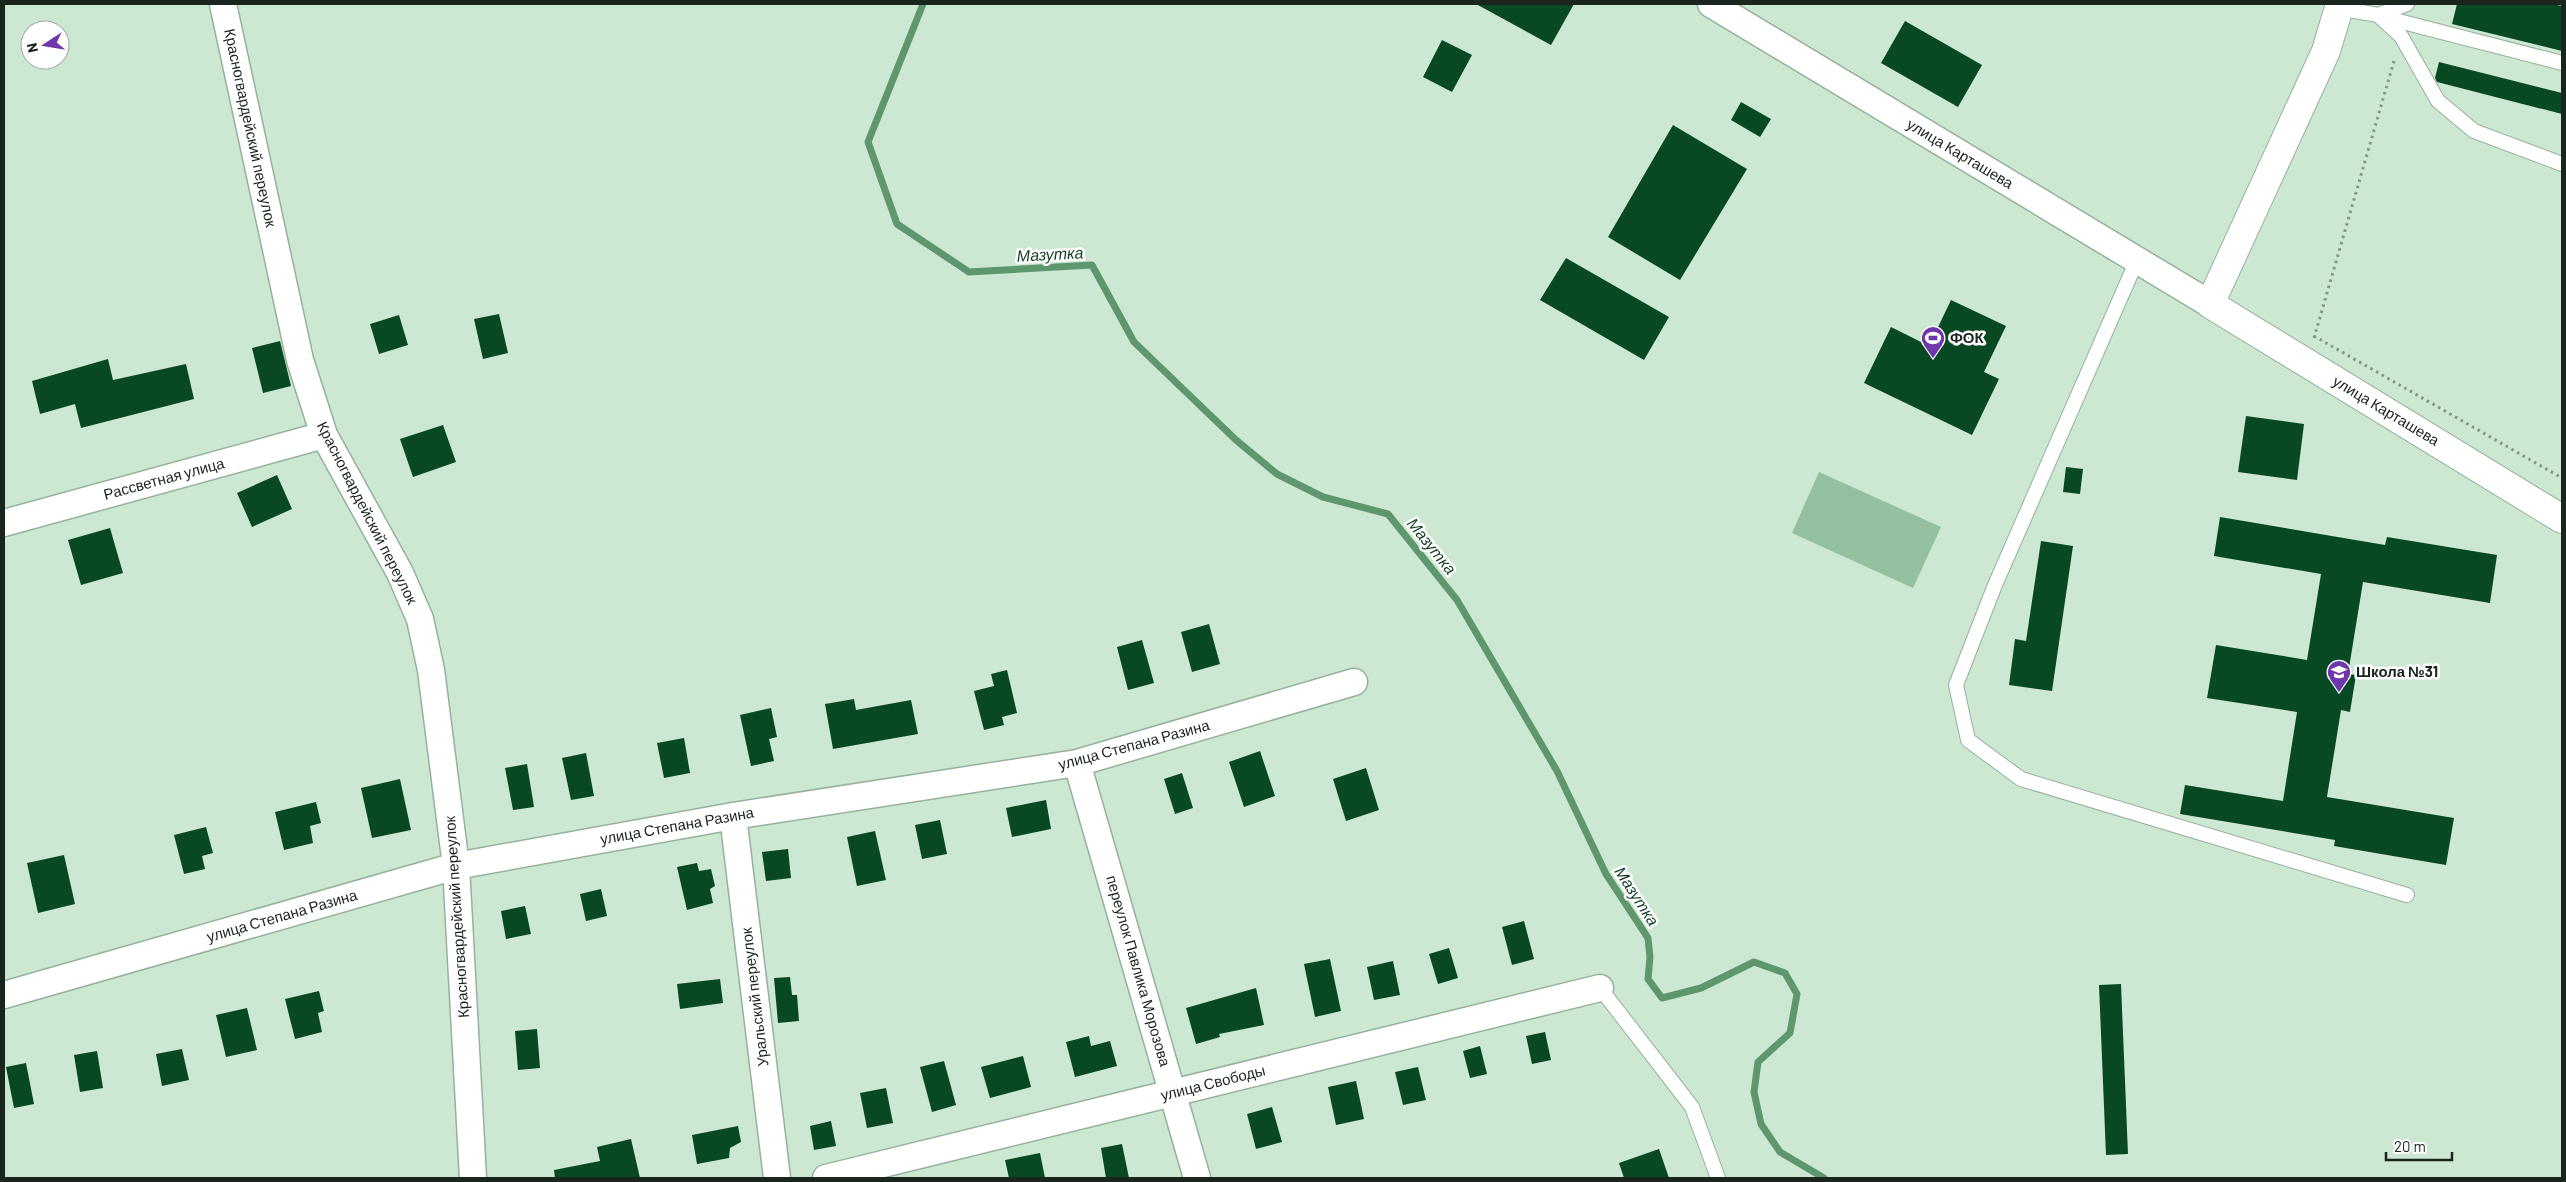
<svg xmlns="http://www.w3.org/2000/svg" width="2566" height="1182" font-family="Barlow,sans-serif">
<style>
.green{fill:#93c09e}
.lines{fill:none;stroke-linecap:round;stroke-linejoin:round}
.stream{stroke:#5e976e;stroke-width:7}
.building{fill:#084823}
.lane-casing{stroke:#96b19c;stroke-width:16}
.street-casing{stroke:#96b19c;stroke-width:29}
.secondary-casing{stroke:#96b19c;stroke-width:30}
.path{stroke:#829787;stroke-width:3;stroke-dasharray:2.5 4;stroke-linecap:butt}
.lane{stroke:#fff;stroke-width:14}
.street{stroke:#fff;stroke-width:26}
.secondary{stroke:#fff;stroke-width:28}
.labels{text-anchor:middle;stroke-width:5;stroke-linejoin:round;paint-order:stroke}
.street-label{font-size:15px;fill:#1a251d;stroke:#fff}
.poi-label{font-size:15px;font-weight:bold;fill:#1a251d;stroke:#fff;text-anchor:start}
.water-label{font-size:16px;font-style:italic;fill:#123f23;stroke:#fff}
</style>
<rect width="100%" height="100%" fill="#cce8d2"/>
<path class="green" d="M1819,472l122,55 -28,61 -121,-55z"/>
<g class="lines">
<path class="stream" d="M923,4l-55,138 29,82 72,48 123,-7 42,77 102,98 41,34 46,23 65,17 69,86 100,171 49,103 42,64 2,19 -2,22 14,19 39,-10 53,-26 31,11 12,21 -7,39 -32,29 -4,30 7,32 19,28 44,26"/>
</g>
<path class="building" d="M1476,4h98l-23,41z
M2457,4h95l10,2v45l-110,-27z
M1905,21l77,44 -24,42 -77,-44z
M1442,40l30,15 -20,37 -29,-15z
M2439,62l123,31v21l-125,-32 -2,-4z
M1741,102l30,17 -11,18 -29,-17z
M1673,125l74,44 -67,111 -72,-43z
M1566,258l103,59 -25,43 -104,-60z
M1951,300l55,26 -22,46 15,7 -27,56 -108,-52 27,-56 38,19z
M499,314l9,39 -25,6 -9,-40z
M399,315l9,30 -29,9 -9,-30z
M280,341l11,45 -28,7 -11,-45z
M108,359l5,21 73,-16 8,35 -113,29 -6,-24 -35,10 -8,-33z
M2246,416l58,8 -7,56 -59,-8z
M443,425l13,37 -43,15 -13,-38z
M2066,467l17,2 -3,25 -17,-2z
M277,475l15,34 -40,18 -15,-34z
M2220,517l165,28 2,-8 110,18 -7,48 -127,-21 -15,92 8,1 -6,37 -9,-2 -14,87 127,21 -8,47 -112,-19 1,-6 -155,-26 5,-29 98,16 14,-89 -90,-14 9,-53 91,15 14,-86 -107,-18z
M110,528l13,45 -42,12 -13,-45z
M2041,541l32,5 -21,145 -43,-6 6,-46 11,2z
M1209,624l11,40 -28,8 -11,-40z
M1142,640l12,43 -26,7 -11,-43z
M1007,670l10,43 -15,4 2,8 -20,5 -10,-39 20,-5 -3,-12z
M854,699l2,11 55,-10 7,34 -85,15 -8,-45z
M771,708l6,29 -8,2 5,22 -23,5 -11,-51z
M684,738l6,35 -26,5 -7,-35z
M1260,751l15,45 -31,11 -15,-45z
M586,753l8,43 -23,4 -9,-42z
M527,764l7,43 -21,3 -8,-42z
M1366,768l13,42 -33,11 -13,-42z
M1182,773l11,35 -18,6 -11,-35z
M400,779l11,51 -39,8 -11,-50z
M1046,800l5,29 -39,8 -6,-29z
M316,802l5,21 -11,3 3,17 -29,7 -9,-38z
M940,820l7,34 -25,5 -7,-34z
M206,827l7,26 -11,3 3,13 -21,5 -10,-39z
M875,831l11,49 -29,6 -10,-49z
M788,849l3,29 -25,3 -4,-29z
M64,855l11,49 -37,9 -11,-50z
M697,863l2,8 12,-2 4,17 -5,3 3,14 -26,7 -10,-43z
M601,889l6,27 -21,5 -6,-27z
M525,906l6,28 -25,5 -5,-28z
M1524,921l10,38 -22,6 -10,-38z
M1449,948l9,30 -20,6 -9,-30z
M1330,959l11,52 -26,6 -11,-53z
M1393,961l7,34 -26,5 -7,-33z
M790,977l2,18h5l2,26 -21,2 -4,-45z
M720,979l3,24 -43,6 -3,-25z
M2121,984l7,170 -22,1 -7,-170z
M1256,988l8,37 -45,9 1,3 -24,7 -10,-36z
M319,991l5,20 -6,2 4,19 -27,7 -10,-40z
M247,1008l10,42 -31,7 -10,-42z
M537,1029l3,39 -22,2 -3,-39z
M1545,1032l6,28 -19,4 -6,-28z
M1089,1036l2,10 19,-5 7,25 -42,11 -9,-35z
M1480,1046l7,28 -17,4 -7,-27z
M182,1049l7,31 -27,6 -6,-32z
M97,1051l6,37 -23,4 -6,-37z
M1023,1056l8,31 -41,11 -9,-31z
M944,1061l12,44 -24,7 -12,-45z
M26,1063l8,41 -20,4 -8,-41z
M1418,1067l8,33 -23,5 -8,-33z
M1356,1081l8,38 -28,6 -8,-38z
M886,1088l7,35 -26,5 -7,-35z
M1272,1107l10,35 -26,7 -9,-35z
M831,1121l5,25 -22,4 -4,-24z
M738,1126l3,16 -11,6 -1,10 -32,6 -5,-29z
M631,1139l9,39h-85l-1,-8 46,-9 -3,-14z
M1122,1144l7,34h-23l-5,-30z
M1659,1149l10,29h-45l-5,-15z
M1040,1153l5,25h-36l-4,-18z"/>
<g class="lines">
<g class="lane-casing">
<path id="lane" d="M2338,8l40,7 23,21 37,65 36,30 88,33
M2378,15l29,-11
M2383,17l179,46
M2137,260l-142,325 -39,100 12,55 53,39 386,116
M1600,988l92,119 26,71"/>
</g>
<g class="street-casing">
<path id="street" d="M223,4l77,356 24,75 76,138 20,46 11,51 25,196 17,312
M1711,4l499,300
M4,523l320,-88
M1077,763l120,415
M733,816l44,362
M4,995l452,-129 277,-50 344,-53 277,-81
M826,1178l774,-190"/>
</g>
<g class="secondary-casing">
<path id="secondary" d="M2340,4l-14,47 -116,253 352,215"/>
</g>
<path class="path" d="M2314,336l248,142
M2314,338l80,-277"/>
<use href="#lane" class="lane"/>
<use href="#street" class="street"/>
<use href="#secondary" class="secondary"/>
</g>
<defs>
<g id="stadium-pin" transform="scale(1.25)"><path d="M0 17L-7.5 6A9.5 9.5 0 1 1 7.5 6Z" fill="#7036ac" stroke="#fff"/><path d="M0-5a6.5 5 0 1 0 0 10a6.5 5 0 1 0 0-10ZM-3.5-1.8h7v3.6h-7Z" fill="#fff"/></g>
<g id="school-pin" transform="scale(1.25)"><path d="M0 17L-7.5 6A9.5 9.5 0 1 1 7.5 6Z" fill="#7036ac" stroke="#fff"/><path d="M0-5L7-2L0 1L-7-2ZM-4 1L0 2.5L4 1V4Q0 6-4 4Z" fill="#fff"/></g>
</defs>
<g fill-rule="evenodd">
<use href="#stadium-pin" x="1933" y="338"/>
<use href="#school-pin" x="2339" y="672"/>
</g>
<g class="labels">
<g class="street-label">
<text transform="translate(250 128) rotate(78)" y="5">Красногвардейский переулок</text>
<text transform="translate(1960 154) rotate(31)" y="5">улица Карташева</text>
<text transform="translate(2386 411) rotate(31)" y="5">улица Карташева</text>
<text transform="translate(164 479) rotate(-15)" y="5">Рассветная улица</text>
<text transform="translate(367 513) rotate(63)" y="5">Красногвардейский переулок</text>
<text transform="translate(1134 745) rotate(-15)" y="5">улица Степана Разина</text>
<text transform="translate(677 826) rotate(-10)" y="5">улица Степана Разина</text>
<text transform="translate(282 916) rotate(-16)" y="5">улица Степана Разина</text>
<text transform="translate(457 917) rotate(-94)" y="5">Красногвардейский переулок</text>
<text transform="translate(1138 971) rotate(74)" y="5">переулок Павлика Морозова</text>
<text transform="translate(755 997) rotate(-97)" y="5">Уральский переулок</text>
<text transform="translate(1213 1083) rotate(-14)" y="5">улица Свободы</text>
</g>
<g class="poi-label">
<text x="1950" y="343">ФОК</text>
<text x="2356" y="677">Школа №31</text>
</g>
<g class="water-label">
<text transform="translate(1050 254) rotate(-3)" y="6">Мазутка</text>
<text transform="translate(1432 546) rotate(51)" y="6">Мазутка</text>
<text transform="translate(1637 896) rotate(57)" y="6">Мазутка</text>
</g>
</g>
<rect width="2566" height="1182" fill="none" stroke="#1a251d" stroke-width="10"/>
<g transform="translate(45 45) rotate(258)"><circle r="24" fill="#ffffff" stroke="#a3a8a5"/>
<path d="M0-4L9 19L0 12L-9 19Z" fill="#7036ac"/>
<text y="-8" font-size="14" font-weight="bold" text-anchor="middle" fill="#1a251d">N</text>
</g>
<path d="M2386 1152v8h66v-8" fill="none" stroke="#1a251d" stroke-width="2.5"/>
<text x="2394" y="1152" font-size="15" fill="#1a251d" stroke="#ffffff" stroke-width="4" paint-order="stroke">20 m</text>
</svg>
